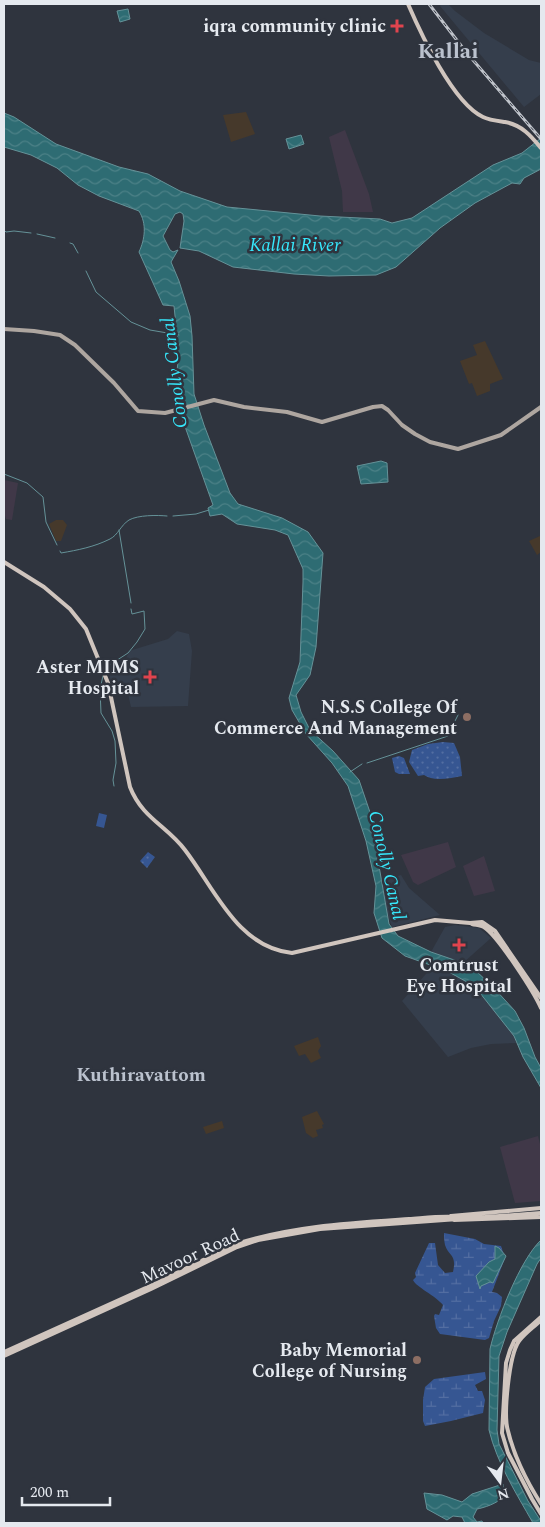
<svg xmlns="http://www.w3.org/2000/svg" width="545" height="1527" font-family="Spectral,serif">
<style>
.commercial{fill:#403848}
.built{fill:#353e4c}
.education{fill:#46392b}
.grass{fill:url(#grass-dots)}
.wetland{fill:url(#wetland-marsh)}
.park{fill:#365692}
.water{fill:url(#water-waves);stroke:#659298}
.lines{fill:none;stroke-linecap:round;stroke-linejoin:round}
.stream{stroke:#659298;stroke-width:1}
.secondary{stroke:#aea6a0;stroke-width:4}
.primary{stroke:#d0c5be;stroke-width:4}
.rail-casing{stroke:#c0c4cb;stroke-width:3}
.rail{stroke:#2f343e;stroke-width:1;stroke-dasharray:4;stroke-linecap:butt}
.health-dot{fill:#e0444e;stroke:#2f343e;stroke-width:2}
.education-dot{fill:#8d6e63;stroke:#2f343e;stroke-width:2}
.labels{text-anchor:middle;stroke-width:5;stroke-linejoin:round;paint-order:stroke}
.poi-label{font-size:18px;font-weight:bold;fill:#e5e9ef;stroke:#2f343e;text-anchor:end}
.street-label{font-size:18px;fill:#e5e9ef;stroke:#2f343e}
.water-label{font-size:19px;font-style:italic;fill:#36e7fb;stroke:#2f343e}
.neighbourhood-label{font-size:19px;font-weight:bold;fill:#bbc2ce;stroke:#2f343e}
.district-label{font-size:22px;font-weight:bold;fill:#bbc2ce;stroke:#2f343e}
</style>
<defs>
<pattern id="grass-dots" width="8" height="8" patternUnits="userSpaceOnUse" patternTransform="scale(1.25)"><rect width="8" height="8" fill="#365692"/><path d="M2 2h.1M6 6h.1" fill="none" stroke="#536ea2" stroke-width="1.8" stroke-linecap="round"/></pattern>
<pattern id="wetland-marsh" width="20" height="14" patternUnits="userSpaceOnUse" patternTransform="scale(1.25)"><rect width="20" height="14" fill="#365692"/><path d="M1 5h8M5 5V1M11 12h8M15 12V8" fill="none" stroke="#536ea2"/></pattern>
<pattern id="water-waves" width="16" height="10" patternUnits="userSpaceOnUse" patternTransform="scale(1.25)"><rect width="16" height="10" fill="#2e6c73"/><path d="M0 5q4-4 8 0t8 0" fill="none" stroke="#4c8187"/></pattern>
</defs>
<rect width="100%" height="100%" fill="#2f343e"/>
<path class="commercial" d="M345,130l24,64 4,18h-30l-1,-21 -13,-54z
M4,480l14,3 -6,37 -6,-1 -2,-6z
M448,842l8,25 -38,18 -5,-3 -12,-27z
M484,856l11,35 -21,5 -11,-30z
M538,1136l3,12v53l-26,2 -15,-56z"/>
<path class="built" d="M441,4h7l7,7 29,22 45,27 12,3v31l-17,13 -84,-101z
M177,631l12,3 3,17 -4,55 -57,1 -4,-17 -14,1 -6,-28 19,-4 3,-8 39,-12z
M401,875l8,13 31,27 -48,12 -5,-14 -5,-32z
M455,925l24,3 12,10 -28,25 -32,-11 14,-25z
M433,966l14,5 20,11 13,11 21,24 13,19 2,7 -25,1 -20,4 -23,9 -46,-56z"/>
<path class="education" d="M246,112l9,22 -24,8 -8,-27z
M485,341l18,38 -13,5v7l-13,5 -5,-13 -3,1 -9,-23 17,-6 -4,-10z
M56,520h7l4,5 -6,16h-5l-7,-17z
M540,536l1,2v14l-4,3 -8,-14z
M403,702l2,6 -14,6 -2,-7z
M318,1037l3,9 -3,5 3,7 -10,5 -6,-9 -6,2 -5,-10z
M317,1111l7,13 -2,1 1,3 -7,2 2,6 -5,2 -7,-5 -4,-16z
M222,1121l2,7 -18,6 -3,-7z"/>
<path class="grass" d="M443,742l11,1 6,14 2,19c-11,2 -29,6 -38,-1l-6,1 -9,-14 3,-12 16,-6z
M399,756l5,2 6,16h-11l-4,-2 -3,-14z
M148,852l7,5 -8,11 -7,-7z"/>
<path class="wetland" d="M444,1233l31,6 9,5 17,2 4,12 -13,34 5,1 5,4 -1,9 -7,15 -5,17 -4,2 -45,-6 -4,-6 -2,-12 1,-2 4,1 4,-10c-7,-9 -27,-18 -30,-25l3,-3 -1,-4 14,-30h6l3,22 7,8 8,-1c4,-18 -4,-15 -8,-27 -1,-4 -1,-9 -1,-12z
M485,1372l1,7 -11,6 3,6h4l3,9 -2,13 -32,8 -26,5 -2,-5v-21l2,-13 9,-8z"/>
<path class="park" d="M99,813l8,2 -3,13 -8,-2z"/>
<path class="water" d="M128,9l2,10 -10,3 -3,-11z
M4,113l10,4 42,27 63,23 29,7 32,17 47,16 93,9 60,3 12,4 20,-5 81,-53 29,-12 19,-15v31l-17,9 -4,6 -8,-1 -37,20 -35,25 -44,39 -20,8 -47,1 -35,-2 -61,-7 -34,-16 -19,-3 4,-27 -1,-7 -3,-2 -5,2 -12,22 7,14 3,2 5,-2 -7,12 8,19 11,35 2,20 2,58 10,31 26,68 8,11 44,14 26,14 15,21 -7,94 -6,28 -14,20 5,17 9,18 23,21 26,29 15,44 4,18 1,24 10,58 9,12 33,16 32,11 10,5 20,19 22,24 9,17 11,29 6,11v20l-18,-31 -9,-21 -34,-43 -13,-11 -20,-11 -42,-15 -23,-18 -8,-25 2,-27 -10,-45 -18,-55 -16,-23 -26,-29 -14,-24 -3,-12 11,-36 3,-80v-13l-15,-34 -13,-5 -38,-6 -15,-10 -12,2 -2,-8 5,-3 -30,-84 -6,-21v-30l2,-15 -5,-49 -11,-1 -24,-53c6,-13 8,-28 0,-41l-40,-15 -21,-11 -21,-17 -26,-13 -27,-8z
M301,135l3,9 -15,5 -3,-10z
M381,461l6,2 1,19 -27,2 -4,-18z
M541,1240v18l-4,6 -30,68 -8,24 -2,74 2,14 29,57 13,20v2h-8c-17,-30 -36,-60 -44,-93l1,-81c7,-30 30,-89 51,-109z
M495,1246l4,2 7,8 -13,27 -3,-1 -9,4 -1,3 -4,-13 13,-14 6,-3z
M503,1484c0,4 0,9 -1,13 -3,6 -19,11 -25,12l-4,8 4,5 5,-1 1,2 -11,-1 -7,1 -3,-6 -9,-1 -6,4 -20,-11 -3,-16 18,2 20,7 10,-8z"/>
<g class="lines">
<path class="stream" d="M4,230l2,2 8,-1 17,2
M37,234l18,4
M70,243l3,1 5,9
M86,271l10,21 35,30 19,8 29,5
M4,474l23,9 16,14 3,25 11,23
M173,516l23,-2 13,-4
M119,530l12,73
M60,551l1,2c17,-3 33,-6 49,-14 8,-4 11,-14 19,-19 9,-5 28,-5 38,-4
M105,668l23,-15 9,-11 8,-13 -1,-18 -12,3 -1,-5
M103,676l-3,13 1,24 11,18 3,10 1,22 -3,17 1,6
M367,763l81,-27 4,-4 1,-7 5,-10
M350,772l12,-8"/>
<path class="secondary" d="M4,329l30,2 26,4 15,10 39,38 24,28 27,2 49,-13 30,7 43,5 35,10 51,-15 9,-1 6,4 14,15 13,9 15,8 28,7 43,-14 40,-28"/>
<path class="primary" d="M408,4c13,30 45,99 75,113 6,3 15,4 22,5 17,3 26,14 36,26
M4,562l40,25 26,22 16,20 22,54 22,104c12,31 37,39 55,63 30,39 52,97 107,103l143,-33 35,3 12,-1 13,9 46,67
M472,924c4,1 9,1 12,3 14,9 50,65 57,81
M451,1216l90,-8
M454,1220l87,-3
M541,1317l-27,24 -4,9 -4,13 -4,70 6,20 24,46 9,15
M541,1320c-7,7 -16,13 -22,21 -10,14 -16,74 -11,90 6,25 19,51 33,73
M4,1352l146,-66 86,-42c56,-18 114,-21 173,-25 15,-1 31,-3 46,-2
M4,1356l147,-67 86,-42 21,-7 62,-11 221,-16"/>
<g class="rail-casing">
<path id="rail" d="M429,4l37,48 75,87"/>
</g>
<use href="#rail" class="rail"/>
</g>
<g class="health-dot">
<path d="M394.5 18.5h5v5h5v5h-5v5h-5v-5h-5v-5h5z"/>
<path d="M147.5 669.5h5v5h5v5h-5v5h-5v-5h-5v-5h5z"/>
<path d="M456.5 937.5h5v5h5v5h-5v5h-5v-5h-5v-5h5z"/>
</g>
<g class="education-dot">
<circle cx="467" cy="717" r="5"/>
<circle cx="417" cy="1360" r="5"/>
</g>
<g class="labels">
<g class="poi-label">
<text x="386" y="32">iqra community clinic</text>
<text x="139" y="673">Aster MIMS<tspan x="139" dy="21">Hospital</tspan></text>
<text x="457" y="713">N.S.S College Of<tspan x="457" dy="21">Commerce And Management</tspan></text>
<text x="459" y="971" text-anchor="middle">Comtrust<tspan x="459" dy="21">Eye Hospital</tspan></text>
<text x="407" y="1356">Baby Memorial<tspan x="407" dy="21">College of Nursing</tspan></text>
</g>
<g class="street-label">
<text transform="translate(190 1256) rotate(-25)" y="6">Mavoor Road</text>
</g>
<g class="water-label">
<text x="295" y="251">Kallai River</text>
<text transform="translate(173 373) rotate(-97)" y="7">Conolly Canal</text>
<text transform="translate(388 865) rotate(77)" y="7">Conolly Canal</text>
</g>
<g class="neighbourhood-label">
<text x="141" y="1081">Kuthiravattom</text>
</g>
<g class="district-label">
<text x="448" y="58">Kallai</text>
</g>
</g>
<rect width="545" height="1527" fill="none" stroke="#e5e9ef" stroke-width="10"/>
<g transform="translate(500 1482) rotate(165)" stroke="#2f343e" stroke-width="4" paint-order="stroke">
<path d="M0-4L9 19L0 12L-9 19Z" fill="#e5e9ef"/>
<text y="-8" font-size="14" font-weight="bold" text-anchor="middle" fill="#e5e9ef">N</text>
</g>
<path d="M22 1497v8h88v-8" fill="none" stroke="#e5e9ef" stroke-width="2.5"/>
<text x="30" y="1497" font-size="15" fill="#e5e9ef" stroke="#2f343e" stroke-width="4" paint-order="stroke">200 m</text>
</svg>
